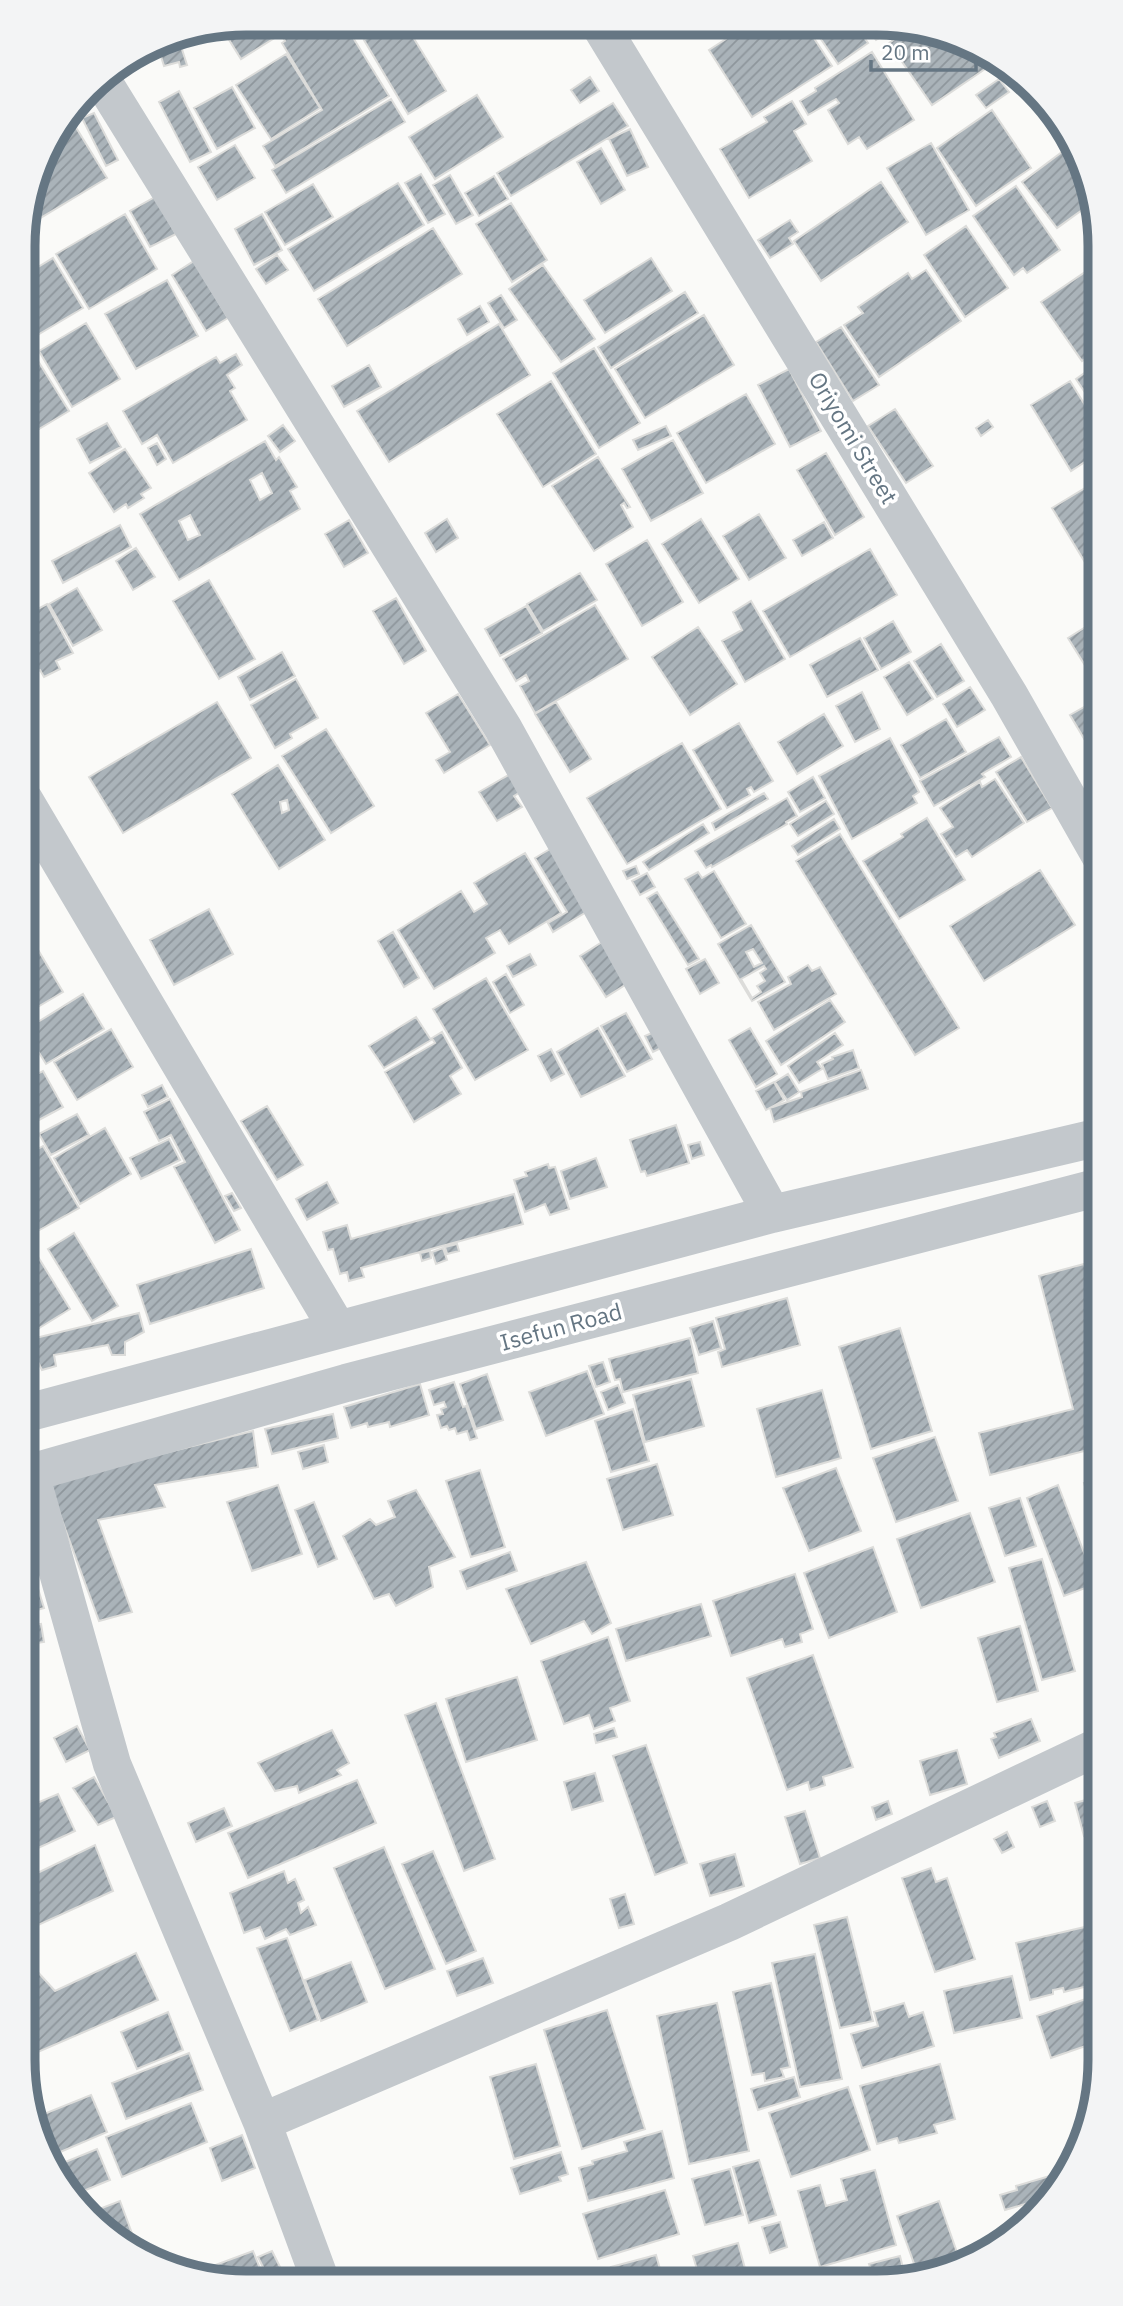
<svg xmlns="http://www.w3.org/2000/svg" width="1123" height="2306" font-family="'IBM Plex Sans',sans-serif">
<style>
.building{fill:url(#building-hatch);stroke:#dcdcda;stroke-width:2;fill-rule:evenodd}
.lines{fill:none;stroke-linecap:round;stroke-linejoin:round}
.minor{stroke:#c3c8cc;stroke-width:38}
.labels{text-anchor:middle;stroke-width:7;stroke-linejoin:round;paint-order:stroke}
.street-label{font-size:23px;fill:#657683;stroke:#fff}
.rim{fill:none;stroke:#657683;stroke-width:9}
</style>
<defs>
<pattern id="building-hatch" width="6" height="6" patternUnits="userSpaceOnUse" patternTransform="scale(1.75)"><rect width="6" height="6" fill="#aab3b9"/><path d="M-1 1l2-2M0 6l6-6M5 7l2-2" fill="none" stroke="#8e969c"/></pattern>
</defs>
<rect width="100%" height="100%" fill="#fafaf8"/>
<path class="building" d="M246,23h98l45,73 -114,70 -12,-20 59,-36 -40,-67 3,-2 -4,-7 -40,25 -18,-29 7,-4z
M392,24h13l41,67 -38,23 -44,-74z
M746,26h60l26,40 -80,51 -43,-67z
M812,26l45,1 11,16 -30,21z
M867,27h30l-21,13z
M913,27h7l74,36 -62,42 -43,-62z
M180,43l7,22 -7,2 -1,-5 -15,4 -5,-16z
M872,52l42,68 -47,29 -8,-12 -11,7 -20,-34 11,-7 -3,-4 -28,16 -8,-14 16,-10 -1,-3z
M286,54l34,54 -49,31 -35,-54z
M590,77l9,14 -19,12 -9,-13z
M999,79l10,13 -23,16 -10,-13z
M232,87l23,41 -38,21 -23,-41z
M179,91l32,61 -21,10 -31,-60z
M477,95l26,42 -68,42 -26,-42z
M391,99l14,23 -119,71 -14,-23z
M792,101l14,23 -12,7 18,30 -63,37 -29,-49 47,-27 -3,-5z
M613,103l15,23 -117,70 -14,-23z
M992,110l39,58 -55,38 -39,-58z
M94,113l24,47 -12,6 -24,-48z
M72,121l35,57 -75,45 -6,-11 20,-65 15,-20z
M630,129l18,38 -21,9 -18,-37z
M931,143l38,67 -43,25 -39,-67z
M235,145l20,33 -38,22 -19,-33z
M1070,146l19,28 4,28 -36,26 -35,-46z
M601,148l24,42 -24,14 -24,-42z
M421,174l24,40 -17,9 -23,-40z
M450,175l23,40 -17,9 -23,-39z
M494,176l14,23 -29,17 -14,-23z
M881,182l27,40 -87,59 -27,-40z
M398,183l26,42 -110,66 -26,-42z
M313,184l20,33 -48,28 -20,-33z
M1016,186l44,64 -33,23 -4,-5 -9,7 -41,-59z
M155,197l21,37 -26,13 -20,-36z
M511,203l36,57 -35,22 -36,-58z
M125,214l32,55 -68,40 -33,-55z
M262,214l20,36 -28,15 -19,-36z
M790,220l8,12 -9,6 4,6 -23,14 -12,-18z
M966,226l42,62 -43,29 -41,-62z
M433,228l29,46 -115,72 -29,-47z
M277,255l11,15 -22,14 -10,-15z
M53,258l30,50 -59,35 1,-68z
M651,258l21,33 -67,42 -21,-33z
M194,261l34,57 -22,13 -34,-56z
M1100,262v86l-18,13 -41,-59z
M543,265l52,74 -34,23 -52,-73z
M926,270l35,51 -82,56 -35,-52 19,-12 -5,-6 50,-34 4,6z
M167,280l31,56 -62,33 -31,-55z
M685,292l13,21 -87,55 -13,-21z
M501,295l16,25 -13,8 -16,-25z
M480,306l9,16 -22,13 -9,-16z
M704,315l30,50 -89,53 -30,-49z
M86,323l34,56 -48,28 -33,-56z
M499,324l31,51 -141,87 -32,-51z
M841,327l38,58 -26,16 -37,-59z
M30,348l39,63 -45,27v-46l2,-1 -2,-3v-36z
M594,348l46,75 -41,25 -46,-75z
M236,354l6,11 -15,10 8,13 -5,3 17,29 -74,43 -16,-28 -15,9 -19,-33 93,-54 4,6z
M1100,362v4l-6,2 6,8v39l-24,-36z
M369,365l12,22 -37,20 -12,-21z
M789,369l32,62 -31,16 -32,-62z
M551,381l45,73 -53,33 -46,-73z
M1070,381l30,48v23l-29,19 -40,-66z
M746,394l29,50 -69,39 -29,-50z
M895,409l38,57 -27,17 -38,-57z
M988,420l5,7 -12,9 -5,-8z
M107,423l14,24 -31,16 -13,-24z
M283,425l12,16 -15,11 -12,-16z
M666,426l5,10 -33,14 -5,-10z
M673,440l30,53 -52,28 -29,-52z
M265,441l11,19 3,-3 18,30 -7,4 10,18 -121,71 -39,-66zM262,473l10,20 -12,7 -10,-20zM190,515l10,20 -12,5 -9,-19z
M157,443l9,16 -9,6 -9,-17z
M125,449l26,39 -10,6 3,4 -16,10 -2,-4 -12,8 -25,-39z
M826,453l38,64 -29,18 -38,-65z
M598,457l32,50 -3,1 -3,-5 -3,2 12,22 -39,24 -42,-65z
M1100,479v101l-3,2 -45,-74z
M759,514l27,44 -37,22 -26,-44z
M447,519l11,19 -22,14 -11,-19z
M701,519l38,60 -40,24 -37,-59z
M349,520l19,33 -24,14 -19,-33z
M824,522l9,16 -31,18 -9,-16z
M120,525l11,22 -68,36 -11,-22z
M647,540l36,62 -41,24 -36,-62z
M136,548l19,29 -22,13 -17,-29z
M870,549l27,46 -107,62 -27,-46z
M24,552l9,14 -9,6z
M580,573l17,27 -54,31 -16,-27z
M209,580l46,79 -36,20 -46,-78z
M77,588l25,42 -29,16 -24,-42z
M396,598l30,53 -22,13 -31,-53z
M751,601l34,58 -40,23 -23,-41 20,-11 -9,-18z
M47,604l26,49 -17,8 4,8 -16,8 -4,-7 -15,8 -1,-62z
M595,605l33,54 -93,54 -15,-27 9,-5 -3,-6 -10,6 -13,-22z
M526,606l16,27 -42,23 -15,-27z
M1100,618v62l-4,3 -28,-45z
M893,621l18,31 -30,17 -17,-31z
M698,627l39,57 -47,31 -38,-58z
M860,638l18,32 -51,27 -17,-32z
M941,644l23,37 -27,16 -23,-36z
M282,652l13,24 -45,24 -12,-23z
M909,662l24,37 -26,16 -23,-38z
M296,679l22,39 -28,16 2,4 -17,10 -24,-43z
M970,687l15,23 -28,17 -14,-23z
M862,692l18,37 -25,13 -19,-36z
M458,694l32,51 -46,28 -8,-13 14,-8 -24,-39z
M1100,698v43l-11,6 -19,-32z
M217,702l34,56 -128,75 -34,-56z
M556,702l35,57 -21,13 -35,-58z
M824,714l19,32 -46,28 -19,-32z
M946,719l20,33 -46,26 -19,-33z
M739,723l34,58 -19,11 -3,-5 -4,2 3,6 -23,13 -34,-58z
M326,729l48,77 -43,27 -49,-77z
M999,737l12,20 -29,17 3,3 -51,29 -14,-25z
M890,738l29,54 -6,4 4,7 -65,36 -33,-63z
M682,743l39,66 -94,55 -40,-66z
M1021,757l31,51 -25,14 -31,-50z
M278,765l47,75 -46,29 -47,-75zM287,800l2,10 -7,3 -2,-11z
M512,773l10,18 -8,5 8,11 -25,14 -18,-29z
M813,777l12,21 -25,14 -12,-20z
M995,779l29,44 -52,34 -5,-7 -11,7 -15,-23 12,-7 -13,-19 40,-26 2,5z
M764,793l4,6 -53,31 -3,-7z
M787,798l10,18 -11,6 1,2 -75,43 -1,-2 -5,3 -11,-17z
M826,801l8,13 -36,22 -8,-12z
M927,818l38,62 -66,39 -36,-58 40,-24 -2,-3z
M834,819l6,10 -42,26 -6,-9z
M703,824l6,9 -60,37 -6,-8z
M840,834l119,194 -44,27 -119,-194z
M550,849l38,62 -35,21 -5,-9 19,-11 -32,-54z
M525,853l36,60 -52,31 -9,-14 -14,8 9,15 -61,36 -36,-59 63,-39 13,21 13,-8 -13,-21z
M636,866l3,8 -12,5 -4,-8z
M1040,870l35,55 -91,56 -34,-55z
M714,871l32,53 -25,14 -36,-59 13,-7 4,6z
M647,873l8,14 -15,8 -8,-14z
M657,892l42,67 -11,6 -41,-67z
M209,909l24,45 -59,31 -24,-45z
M751,925l34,57 -33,19 -34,-57zM753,949l9,14 -8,4 -8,-15zM764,966l2,3 -6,4 5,8 -8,5 4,6 -9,6 -11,-19z
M393,932l26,46 -15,9 -26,-46z
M31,938l32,54 -39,23v-73z
M607,939l26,41 -27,17 -26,-41z
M530,954l6,11 -23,12 -6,-11z
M705,959l14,24 -19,11 -14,-25z
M808,965l4,6 8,-4 16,27 -62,36 -16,-28 33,-18 -3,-7z
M506,974l18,31 -14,8 -17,-31z
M486,978l42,72 -53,30 -42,-71z
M83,994l21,35 -58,35 -21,-34z
M830,1000l15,22 -64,43 -15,-24z
M626,1013l26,46 -25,13 -26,-46z
M416,1017l15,23 -47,28 -15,-22z
M598,1028l27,48 -44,21 -24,-45z
M750,1028l27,46 -21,13 -27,-47z
M111,1029l22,38 -56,33 -23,-38z
M656,1031l7,16 -10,5 -8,-16z
M442,1032l20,36 -12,8 11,18 -47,28 -29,-50 50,-29 -3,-5z
M835,1033l8,12 -26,17 5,7 -23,14 -11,-17z
M24,1049l12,21 -12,7z
M551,1049l13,25 -13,7 -13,-25z
M853,1050l6,18 -31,11 -6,-15 11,-5 -1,-2z
M861,1070l7,19 -94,33 -4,-14 32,-11 -1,-5z
M43,1071l20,36 -39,21v-47z
M788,1074l11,18 -12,8 -12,-18z
M774,1082l10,18 -18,10 -10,-19z
M162,1085l6,12 -20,10 -6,-12z
M170,1099l70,131 -25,13 -41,-76 11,-5 -14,-27 -12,6 -15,-29z
M267,1106l36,59 -26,15 -36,-59z
M77,1114l12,21 -38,20 -12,-21z
M676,1125l13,38 -42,13 -2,-5 -4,1 -11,-32z
M105,1128l26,46 -51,30 -26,-46z
M169,1139l11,21 -39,19 -11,-21z
M700,1142l4,13 -12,4 -4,-14z
M43,1146l36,62 -45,25 -10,-17v-59z
M596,1158l11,29 -37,12 -9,-28z
M548,1164l1,4 6,-1 14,42 -19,6 -5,-11 -20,8 -11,-32 13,-4 -2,-4z
M327,1182l11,21 -31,17 -11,-21z
M232,1193l9,15 -7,3 -9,-15z
M514,1194l9,30 -162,44 3,9 -15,4 -2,-9 -7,2 -7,-25 -5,1 -5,-18 24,-7 4,14z
M74,1233l44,73 -26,15 -44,-72z
M24,1234l46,75 -42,26 -5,-7z
M457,1244l2,7 -12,3 -2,-7z
M443,1248l4,12 -11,4 -4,-12z
M251,1249l13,39 -114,36 -13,-39z
M430,1251l1,7 -9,3 -2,-8z
M1084,1264l16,60v123l-110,28 -11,-42 94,-24 -34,-133z
M787,1298l13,47 -78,22 -4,-15 7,-3 -9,-31z
M139,1313l5,19 -19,10v13h-13l-4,-10 -54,10 2,11 -14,4 -5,-10 -14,4v-23z
M713,1321l8,27 -22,7 -9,-27z
M900,1328l32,103 -61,18 -32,-102z
M690,1338l8,35 -75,19 -3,-13 -5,1 -6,-21z
M603,1362l7,20 -14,5 -7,-21z
M587,1371l17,43 -58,22 -17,-44z
M487,1374l16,46 -27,9 -16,-45z
M691,1379l13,47 -59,16 -12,-47z
M454,1382l9,25 3,-1 11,32 -7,2 -3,-9 -10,3 -2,-6 -6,2 -2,-4 -6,2 -4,-13 6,-1 -2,-5 5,-2 -2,-5 -10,3 -5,-15z
M420,1384l9,31 -39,12 -1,-5 -21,5 -1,-4 -16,5 -7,-21z
M618,1385l7,18 -17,7 -7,-18z
M822,1390l19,68 -65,19 -19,-68z
M633,1409l16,52 -38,11 -16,-51z
M333,1414l5,24 -66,16 -7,-25z
M253,1431l5,36 -103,18 10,22 -67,13 34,92 -33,9 -51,-139z
M935,1437l23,64 -62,21 -23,-64z
M324,1445l4,17 -25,7 -5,-17z
M657,1464l16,51 -50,15 -16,-51z
M836,1468l25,63 -52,20 -26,-63z
M480,1470l25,77 -34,10 -25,-76z
M1100,1478v60l-16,-55z
M278,1485l24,69 -50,17 -25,-69z
M1058,1485l38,99 -32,12 -37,-98z
M416,1490l39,67 -26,10 4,20 -37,19 -7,-12 -15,5 -31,-63 27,-17 6,6 19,-8 -7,-16z
M1020,1498l16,48 -31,10 -16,-48z
M314,1502l23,57 -19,8 -23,-57z
M970,1513l25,69 -74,26 -24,-69z
M23,1540l21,68 -21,6z
M873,1547l24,65 -68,26 -25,-65z
M510,1552l7,19 -50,18 -7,-18z
M1042,1559l33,112 -33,9 -33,-112z
M586,1562l25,61 -19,11 -8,-13 -53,23 -25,-55z
M795,1574l18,55 -13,5 2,8 -17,5 -3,-8 -51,17 -18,-55z
M701,1604l10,32 -85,25 -10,-32z
M41,1624l3,18 -21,3v-18z
M1020,1626l18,65 -41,11 -19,-64z
M608,1637l22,64 -20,7 5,13 -21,8 -5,-14 -25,9 -23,-63z
M813,1655l40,112 -30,10 2,8 -15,5 -2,-8 -21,8 -40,-112z
M517,1677l20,63 -71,22 -20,-63z
M436,1703l59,156 -31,12 -59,-156z
M1031,1719l9,22 -41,17 -8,-19 5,-2 -2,-4z
M77,1726l13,24 -24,12 -12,-24z
M614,1728l3,9 -21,6 -2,-9z
M332,1730l17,33 -12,7 4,5 -42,18 -2,-7 -22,5 -17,-28z
M646,1745l41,118 -32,12 -42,-119z
M957,1750l10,34 -37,11 -10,-34z
M595,1773l8,28 -31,9 -8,-28z
M94,1777l17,30 14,6 -27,12 -25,-37z
M357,1780l19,43 -128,55 -20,-45z
M58,1794l17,37 -52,24v-46z
M1100,1796v37l-16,3 -9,-33z
M888,1801l4,13 -16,6 -4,-13z
M1047,1801l8,20 -15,6 -8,-20z
M224,1808l8,18 -36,16 -8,-19z
M805,1811l15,47 -20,6 -15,-47z
M1007,1832l7,15 -12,6 -8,-14z
M95,1845l18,46 -84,38 6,40 20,22 81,-38 22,47 -127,55 -8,-18v-157z
M384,1847l51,122 -50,20 -51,-121z
M433,1851l43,100 -30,13 -44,-100z
M735,1854l9,32 -34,10 -10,-32z
M931,1868l5,14 11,-4 28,81 -40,13 -33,-94z
M284,1871l4,12 7,-4 9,21 -6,3 3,10 7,-6 8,18 -26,10 -4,-6 -21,10 -5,-12 -16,6 -14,-40z
M625,1894l9,30 -15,4 -9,-29z
M847,1917l26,104 -33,7 -26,-103z
M1089,1926l11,44v13l-36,9 -1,-4 -10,2v4l-23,6 -14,-57z
M287,1938l31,82 -28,11 -33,-83z
M815,1954l27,125 -42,8 -28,-124z
M483,1958l10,25 -36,13 -10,-25z
M351,1962l16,40 -46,19 -16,-41z
M1012,1976l10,42 -68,15 -10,-42z
M771,1983l19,84 -9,2 3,8 -19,4 -1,-8 -12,2 -19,-83z
M1097,1995l3,6v40l-49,17 -14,-42z
M717,2003l32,148 -60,13 -32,-148z
M904,2003l5,14 14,-5 11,34 -72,22 -11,-34 27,-8 -4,-14z
M607,2010l38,119 -63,20 -38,-119z
M168,2012l15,38 -46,19 -16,-37z
M189,2053l14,37 -77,29 -14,-36z
M536,2064l24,82 -46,13 -24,-82z
M940,2064l15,55 -21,6 3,8 -38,10 -2,-5 -20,6 -17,-58z
M794,2077l6,20 -42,13 -7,-21z
M848,2087l22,63 -79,27 -22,-64z
M91,2095l16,37 -56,24 -17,-38z
M191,2103l16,39 -85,35 -16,-40z
M662,2131l12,47 -86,23 -9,-33 14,-4 -1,-3 35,-10 -3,-9z
M242,2135l13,33 -33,13 -12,-33z
M97,2149l13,31 -34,14 -18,-29z
M561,2152l7,22 -9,3 2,4 -41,13 -9,-26z
M759,2160l17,55 -27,8 -16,-56z
M730,2169l13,46 -38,10 -13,-46z
M875,2170l21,75 -76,22 -22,-76 22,-6 6,21 21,-6 -6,-21z
M1053,2175l5,15 -3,5 -50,15 -5,-15 17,-5 -1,-4z
M665,2190l14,44 -81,25 -15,-45z
M120,2201l20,54 -41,-27 -10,-15z
M939,2201l20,57 -42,14 -20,-56z
M780,2222l7,25 -17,6 -8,-26z
M738,2243l11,40h-48l-8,-27z
M253,2251l12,30h-49l-25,-7z
M272,2251l15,30h-17l-12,-24z
M656,2255l8,28 -49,-1 -4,-15z
M900,2256l5,20 -30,7 -6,-19z"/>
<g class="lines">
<path class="minor" d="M600,25l409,670 91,160
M100,77l403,651 269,486
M24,800l314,530
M23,1414l749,-200 328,-77
M30,1473l82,291 150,358 59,160
M23,1475l323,-92 754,-196
M262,2122l467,-200 371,-176"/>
</g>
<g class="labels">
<g class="street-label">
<text transform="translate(853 438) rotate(59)" y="8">Oriyomi Street</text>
<text transform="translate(561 1327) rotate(-15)" y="8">Isefun Road</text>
</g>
</g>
<path d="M0 0H1123V2306H0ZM246 35H877A211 211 0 0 1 1088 246V2060A211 211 0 0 1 877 2271H246A211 211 0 0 1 35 2060V246A211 211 0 0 1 246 35Z" fill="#f3f4f5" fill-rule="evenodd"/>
<path class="rim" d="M246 35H877A211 211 0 0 1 1088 246V2060A211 211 0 0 1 877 2271H246A211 211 0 0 1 35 2060V246A211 211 0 0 1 246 35Z"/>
<path d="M871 60v10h105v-10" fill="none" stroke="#657683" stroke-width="3.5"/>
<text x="881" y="60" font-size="21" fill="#657683" stroke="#ffffff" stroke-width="5" paint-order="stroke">20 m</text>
</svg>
